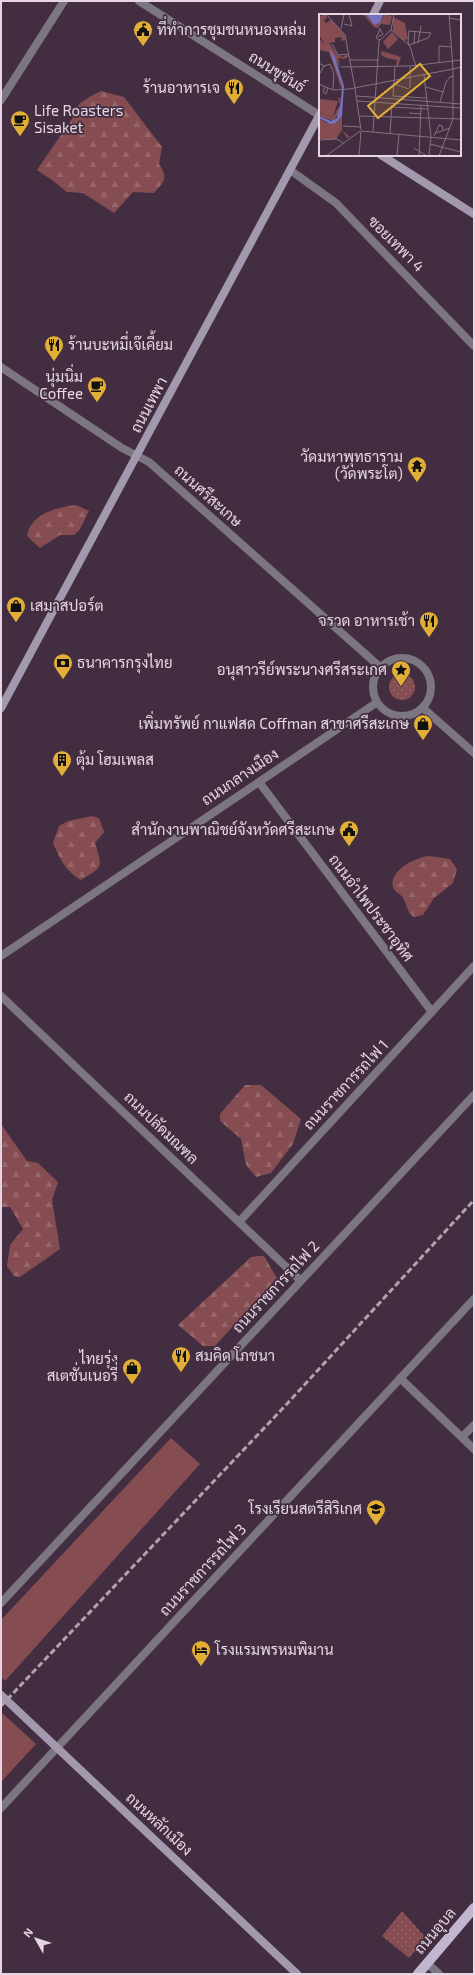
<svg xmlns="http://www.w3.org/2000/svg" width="475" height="1975" font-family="'Exo 2',Sarabun,sans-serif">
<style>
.grass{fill:url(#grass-dots)}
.forest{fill:url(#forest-firs)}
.park{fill:#854d51}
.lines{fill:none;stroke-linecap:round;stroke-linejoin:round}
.street{stroke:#7c7683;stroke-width:8}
.secondary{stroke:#a399ae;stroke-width:8}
.primary{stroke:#c2b5cf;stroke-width:10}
.rail{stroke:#b2a1af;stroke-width:3;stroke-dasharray:6 3;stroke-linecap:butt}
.labels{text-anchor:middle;stroke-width:3.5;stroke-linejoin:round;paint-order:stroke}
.poi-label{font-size:15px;fill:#e5d6e2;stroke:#432d41;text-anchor:end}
.street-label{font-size:15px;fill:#e5d6e2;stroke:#432d41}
.inset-road{fill:none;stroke:#847181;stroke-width:1}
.view{fill:#e3ae35;fill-opacity:0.15;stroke:#e3ae35;stroke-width:2}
.inset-edge{fill:none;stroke:#e5d6e2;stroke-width:2}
</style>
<defs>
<pattern id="grass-dots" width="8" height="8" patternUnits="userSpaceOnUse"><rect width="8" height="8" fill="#854d51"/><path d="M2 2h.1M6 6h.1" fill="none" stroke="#96666a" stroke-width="1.8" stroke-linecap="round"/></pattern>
<pattern id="forest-firs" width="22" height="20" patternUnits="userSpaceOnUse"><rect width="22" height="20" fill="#854d51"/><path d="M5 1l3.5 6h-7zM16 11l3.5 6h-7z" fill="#96666a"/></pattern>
</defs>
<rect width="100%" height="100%" fill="#432d41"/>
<path class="grass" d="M389 687a13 13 0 1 1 26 0a13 13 0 1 1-26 0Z
M402,1911l24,27 -17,20 -27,-22z"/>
<path class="forest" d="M101,91l23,6 38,50 -3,17c10,15 5,17 -5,29l-21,-1 -19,21 -31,-20 -16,-1 -15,-12 -15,-10 35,-51c2,-16 16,-21 29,-28z
M76,505l13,6 -9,18 -6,6h-14l-20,13 -13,-12c1,-4 2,-9 5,-12 9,-13 29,-17 44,-19z
M92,816l7,2 5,14 -9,11c8,26 8,23 -14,37 -15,-8 -21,-21 -28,-37l6,-17 9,-5z
M428,856l22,3 7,10 -4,14 -19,15 -11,17 -9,2c-7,-4 -7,-13 -11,-19 -2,-4 -9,-6 -10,-11 -4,-17 22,-29 35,-31z
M245,1085h16l40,34 -8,25 -22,29 -15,4 -10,-12 -5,-26 -21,-18v-7z
M1,1124l26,37 11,2 20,19 -6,18 8,49 -40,28 -6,-1 -7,-10 3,-21 13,-16 -13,-22h-9z
M264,1256l13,22 -62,68h-12l-25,-21 73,-68z"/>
<path class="park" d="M171,1438l29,26 -195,217 -4,-4v-57z
M1,1712l35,32 -35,38z"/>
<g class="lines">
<path class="street" d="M139,1l180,114
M1,100l63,-99
M290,170l46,33 138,143
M1,367l121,81 27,14 231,205
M373 687a29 29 0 1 1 58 0a29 29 0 1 1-58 0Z
M423,708l51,45
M259,782l173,230
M1,956l375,-253
M1,996l300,285
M239,1222l235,-256
M400,1378l74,71
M462,1437l12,-12
M1,1603l473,-508
M1,1808l473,-509
M427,1963l12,11"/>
<path class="secondary" d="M373,15l7,-14
M381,155l93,59
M1,708l319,-594
M1,1695l296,279"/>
<path class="primary" d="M418,1974l56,-66"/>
<path class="rail" d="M1,1706l284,-300 189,-206"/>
</g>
<defs>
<g id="civic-pin" transform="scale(1)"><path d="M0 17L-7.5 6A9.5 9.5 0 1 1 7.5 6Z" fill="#e3ae35" stroke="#432d41"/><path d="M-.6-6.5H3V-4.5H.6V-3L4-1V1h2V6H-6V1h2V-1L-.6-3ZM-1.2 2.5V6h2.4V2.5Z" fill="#111"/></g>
<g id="restaurant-pin" transform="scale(1)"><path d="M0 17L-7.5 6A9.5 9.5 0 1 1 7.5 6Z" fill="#e3ae35" stroke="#432d41"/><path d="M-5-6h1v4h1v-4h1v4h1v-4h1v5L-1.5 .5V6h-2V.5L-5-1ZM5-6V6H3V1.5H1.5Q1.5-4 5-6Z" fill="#111"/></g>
<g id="cafe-pin" transform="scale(1)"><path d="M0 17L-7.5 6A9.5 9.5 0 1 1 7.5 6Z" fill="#e3ae35" stroke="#432d41"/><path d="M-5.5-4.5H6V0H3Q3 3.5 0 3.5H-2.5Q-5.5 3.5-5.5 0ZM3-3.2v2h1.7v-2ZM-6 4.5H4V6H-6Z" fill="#111"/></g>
<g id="temple-pin" transform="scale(1)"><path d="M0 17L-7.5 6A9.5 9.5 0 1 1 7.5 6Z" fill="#e3ae35" stroke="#432d41"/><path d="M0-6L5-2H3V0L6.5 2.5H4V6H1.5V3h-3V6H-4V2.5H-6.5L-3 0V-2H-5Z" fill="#111"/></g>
<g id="shop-pin" transform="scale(1)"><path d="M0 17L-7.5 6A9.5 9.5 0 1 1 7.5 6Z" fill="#e3ae35" stroke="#432d41"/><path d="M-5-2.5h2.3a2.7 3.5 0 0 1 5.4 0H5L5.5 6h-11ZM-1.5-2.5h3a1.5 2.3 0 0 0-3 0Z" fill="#111"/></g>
<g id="bank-pin" transform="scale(1)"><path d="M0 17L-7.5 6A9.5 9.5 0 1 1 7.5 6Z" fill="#e3ae35" stroke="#432d41"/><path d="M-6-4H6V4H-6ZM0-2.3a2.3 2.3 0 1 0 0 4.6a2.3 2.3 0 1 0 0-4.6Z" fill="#111"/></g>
<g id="sight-pin" transform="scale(1)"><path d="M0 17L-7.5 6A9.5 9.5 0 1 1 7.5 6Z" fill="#e3ae35" stroke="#432d41"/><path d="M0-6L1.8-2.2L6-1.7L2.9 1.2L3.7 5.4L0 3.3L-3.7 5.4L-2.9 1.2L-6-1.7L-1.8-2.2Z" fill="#111"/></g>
<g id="building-pin" transform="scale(1)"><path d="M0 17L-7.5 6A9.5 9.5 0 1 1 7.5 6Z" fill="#e3ae35" stroke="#432d41"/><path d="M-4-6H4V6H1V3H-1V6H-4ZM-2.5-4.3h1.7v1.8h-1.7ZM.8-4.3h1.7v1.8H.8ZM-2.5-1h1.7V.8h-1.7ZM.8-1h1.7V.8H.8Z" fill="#111"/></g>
<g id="school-pin" transform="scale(1)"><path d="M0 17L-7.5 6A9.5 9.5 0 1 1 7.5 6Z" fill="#e3ae35" stroke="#432d41"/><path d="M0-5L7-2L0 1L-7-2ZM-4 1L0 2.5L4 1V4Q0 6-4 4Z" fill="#111"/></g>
<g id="hotel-pin" transform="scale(1)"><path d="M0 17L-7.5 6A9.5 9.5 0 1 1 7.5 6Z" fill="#e3ae35" stroke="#432d41"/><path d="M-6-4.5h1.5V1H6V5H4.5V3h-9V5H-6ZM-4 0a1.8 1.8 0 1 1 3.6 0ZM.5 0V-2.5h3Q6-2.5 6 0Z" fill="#111"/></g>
</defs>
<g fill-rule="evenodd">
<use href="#civic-pin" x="143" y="30"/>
<use href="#restaurant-pin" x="234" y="88"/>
<use href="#cafe-pin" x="20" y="120"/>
<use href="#restaurant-pin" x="54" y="345"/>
<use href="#cafe-pin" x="97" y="386"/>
<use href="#temple-pin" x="417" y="466"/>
<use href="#shop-pin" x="16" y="606"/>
<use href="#restaurant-pin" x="429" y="621"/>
<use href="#bank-pin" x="63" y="663"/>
<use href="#sight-pin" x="401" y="670"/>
<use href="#shop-pin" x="423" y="724"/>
<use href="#building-pin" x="62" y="760"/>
<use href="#civic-pin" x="349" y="830"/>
<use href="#restaurant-pin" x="181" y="1356"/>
<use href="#shop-pin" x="132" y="1368"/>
<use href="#school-pin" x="376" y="1509"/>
<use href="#hotel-pin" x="201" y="1650"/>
</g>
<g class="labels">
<g class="poi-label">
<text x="157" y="35" text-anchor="start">ที่ทำการชุมชนหนองหล่ม</text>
<text x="220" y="93">ร้านอาหารเจ</text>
<text x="34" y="116" text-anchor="start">Life Roasters<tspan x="34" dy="17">Sisaket</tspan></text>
<text x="68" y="350" text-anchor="start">ร้านบะหมี่เจ๊เคี้ยม</text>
<text x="83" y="382">นุ่มนิ่ม<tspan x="83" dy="17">Coffee</tspan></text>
<text x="403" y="462">วัดมหาพุทธาราม<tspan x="403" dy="17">(วัดพระโต)</tspan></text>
<text x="30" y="611" text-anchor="start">เสมาสปอร์ต</text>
<text x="415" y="626">จรวด อาหารเช้า</text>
<text x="77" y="668" text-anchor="start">ธนาคารกรุงไทย</text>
<text x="387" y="675">อนุสาวรีย์พระนางศรีสระเกศ</text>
<text x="409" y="729">เพิ่มทรัพย์ กาแฟสด Coffman สาขาศรีสะเกษ</text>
<text x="76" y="765" text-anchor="start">ตุ้ม โฮมเพลส</text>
<text x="335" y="835">สำนักงานพาณิชย์จังหวัดศรีสะเกษ</text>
<text x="195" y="1361" text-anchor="start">สมคิด โภชนา</text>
<text x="118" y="1364">ไทยรุ่ง<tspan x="118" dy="17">สเตชั่นเนอรี่</tspan></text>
<text x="362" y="1514">โรงเรียนสตรีสิริเกศ</text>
<text x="215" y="1655" text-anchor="start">โรงแรมพรหมพิมาน</text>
</g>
<g class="street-label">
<text transform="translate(277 72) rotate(32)" y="5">ถนนขุขันธ์</text>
<text transform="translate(396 244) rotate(45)" y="5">ซอยเทพา 4</text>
<text transform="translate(149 405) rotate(-62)" y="5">ถนนเทพา</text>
<text transform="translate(208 496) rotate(42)" y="5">ถนนศรีสะเกษ</text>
<text transform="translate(240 777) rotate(-34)" y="5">ถนนกลางเมือง</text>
<text transform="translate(371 908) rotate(53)" y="5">ถนนอำไพประชาอุทิศ</text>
<text transform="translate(346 1085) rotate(-47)" y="5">ถนนราชการรถไฟ 1</text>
<text transform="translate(161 1128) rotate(44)" y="5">ถนนปลัดมณฑล</text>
<text transform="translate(276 1287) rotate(-47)" y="5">ถนนราชการรถไฟ 2</text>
<text transform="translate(203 1570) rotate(-47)" y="5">ถนนราชการรถไฟ 3</text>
<text transform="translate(159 1824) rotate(43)" y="5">ถนนหลักเมือง</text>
<text transform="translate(435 1931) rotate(-50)" y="5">ถนนอุบล</text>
</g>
</g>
<g transform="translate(319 14)">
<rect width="142" height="142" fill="#432d41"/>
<path d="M73,18l6,7 -10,10 -5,-7zM1,85l18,2 -5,16 -14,-5z" fill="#854d51"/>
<path d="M6,0l2,3 -3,4 2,2 5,-3 13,14 1,6 -3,1 -1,-4 -6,1v4l-6,1 8,12 5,1 -1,2 7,-4v3l-4,2 -6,-1 2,9 -21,-32v-18zM44,0h3l8,11 6,-2 4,-9 8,2 -2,9 -9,-1 -3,4 -4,-1zM74,3l12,6 3,16 -5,1 -10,-9zM0,24l10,11 7,17 6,20 -1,2 -12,-36 -10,-2zM63,37l19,6 -3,9h-2l1,-6 -10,-2 -6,-3zM19,84h3l-2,16 -6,7 -14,-5v-4l14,5 7,-12zM23,102v14l8,7 -3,1 -5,-8 -6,9h-17v-21l7,5h10z" fill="#854d51"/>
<path d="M47,0h16l1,1 -3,8 -6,2zM0,21l16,22 9,29 -2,30 -6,7 -6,1 -11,-6v-2l12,5 6,-3 4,-17 1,-15 -13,-37z" fill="#7671c0"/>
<path class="inset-road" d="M7,0l19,21 10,53M75,0l-3,16 18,15 19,-7 3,-5 -22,-2 -1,11 1,3 2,4 1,4 2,7 2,6M130,0l4,55 8,-2M130,4l12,2M25,10l8,2 -3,-12M22,15l3,-15M61,15l-4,9 4,2M59,23l5,-3 -4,-6M99,29l3,-17M13,30l6,11 11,-1M95,30l1,-13M31,46h29M0,49l5,3 -5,9M120,49v-17l13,1M5,52l6,-2 4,10 -1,15M91,52v22M22,53l69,-1 51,-6M105,61l7,62 -2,19M0,70l14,6 16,-1 104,-20v50M75,70l15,5M6,73l-2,5 3,2 2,-6M107,73l17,5M36,74l6,42M38,82l104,8M74,82l33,2M74,82l2,-29M38,87l104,7M121,88l6,-20 4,-5 4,-1M73,93l36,2M90,99l12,1M41,102l101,3M24,112l17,1M42,117l100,9M54,118l6,-91 12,-11M71,119l2,-28M117,119l14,-5M115,122l5,-11 3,1 1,4M0,126l18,-1 6,4M111,130l31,8M95,134l13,8M7,142l34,-25M40,142l2,-25M78,142l2,-22M100,142l2,-50M120,142l14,-37"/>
<path class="view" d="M101,50l10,12 -52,42 -10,-12z"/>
<rect width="142" height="142" class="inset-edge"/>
</g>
<rect width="475" height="1975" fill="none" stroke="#e5d6e2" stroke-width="4"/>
<g transform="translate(36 1939) rotate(309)" stroke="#432d41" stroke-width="3" paint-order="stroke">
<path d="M0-3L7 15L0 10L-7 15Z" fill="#e5d6e2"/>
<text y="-6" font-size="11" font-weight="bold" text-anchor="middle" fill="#e5d6e2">N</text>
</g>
</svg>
